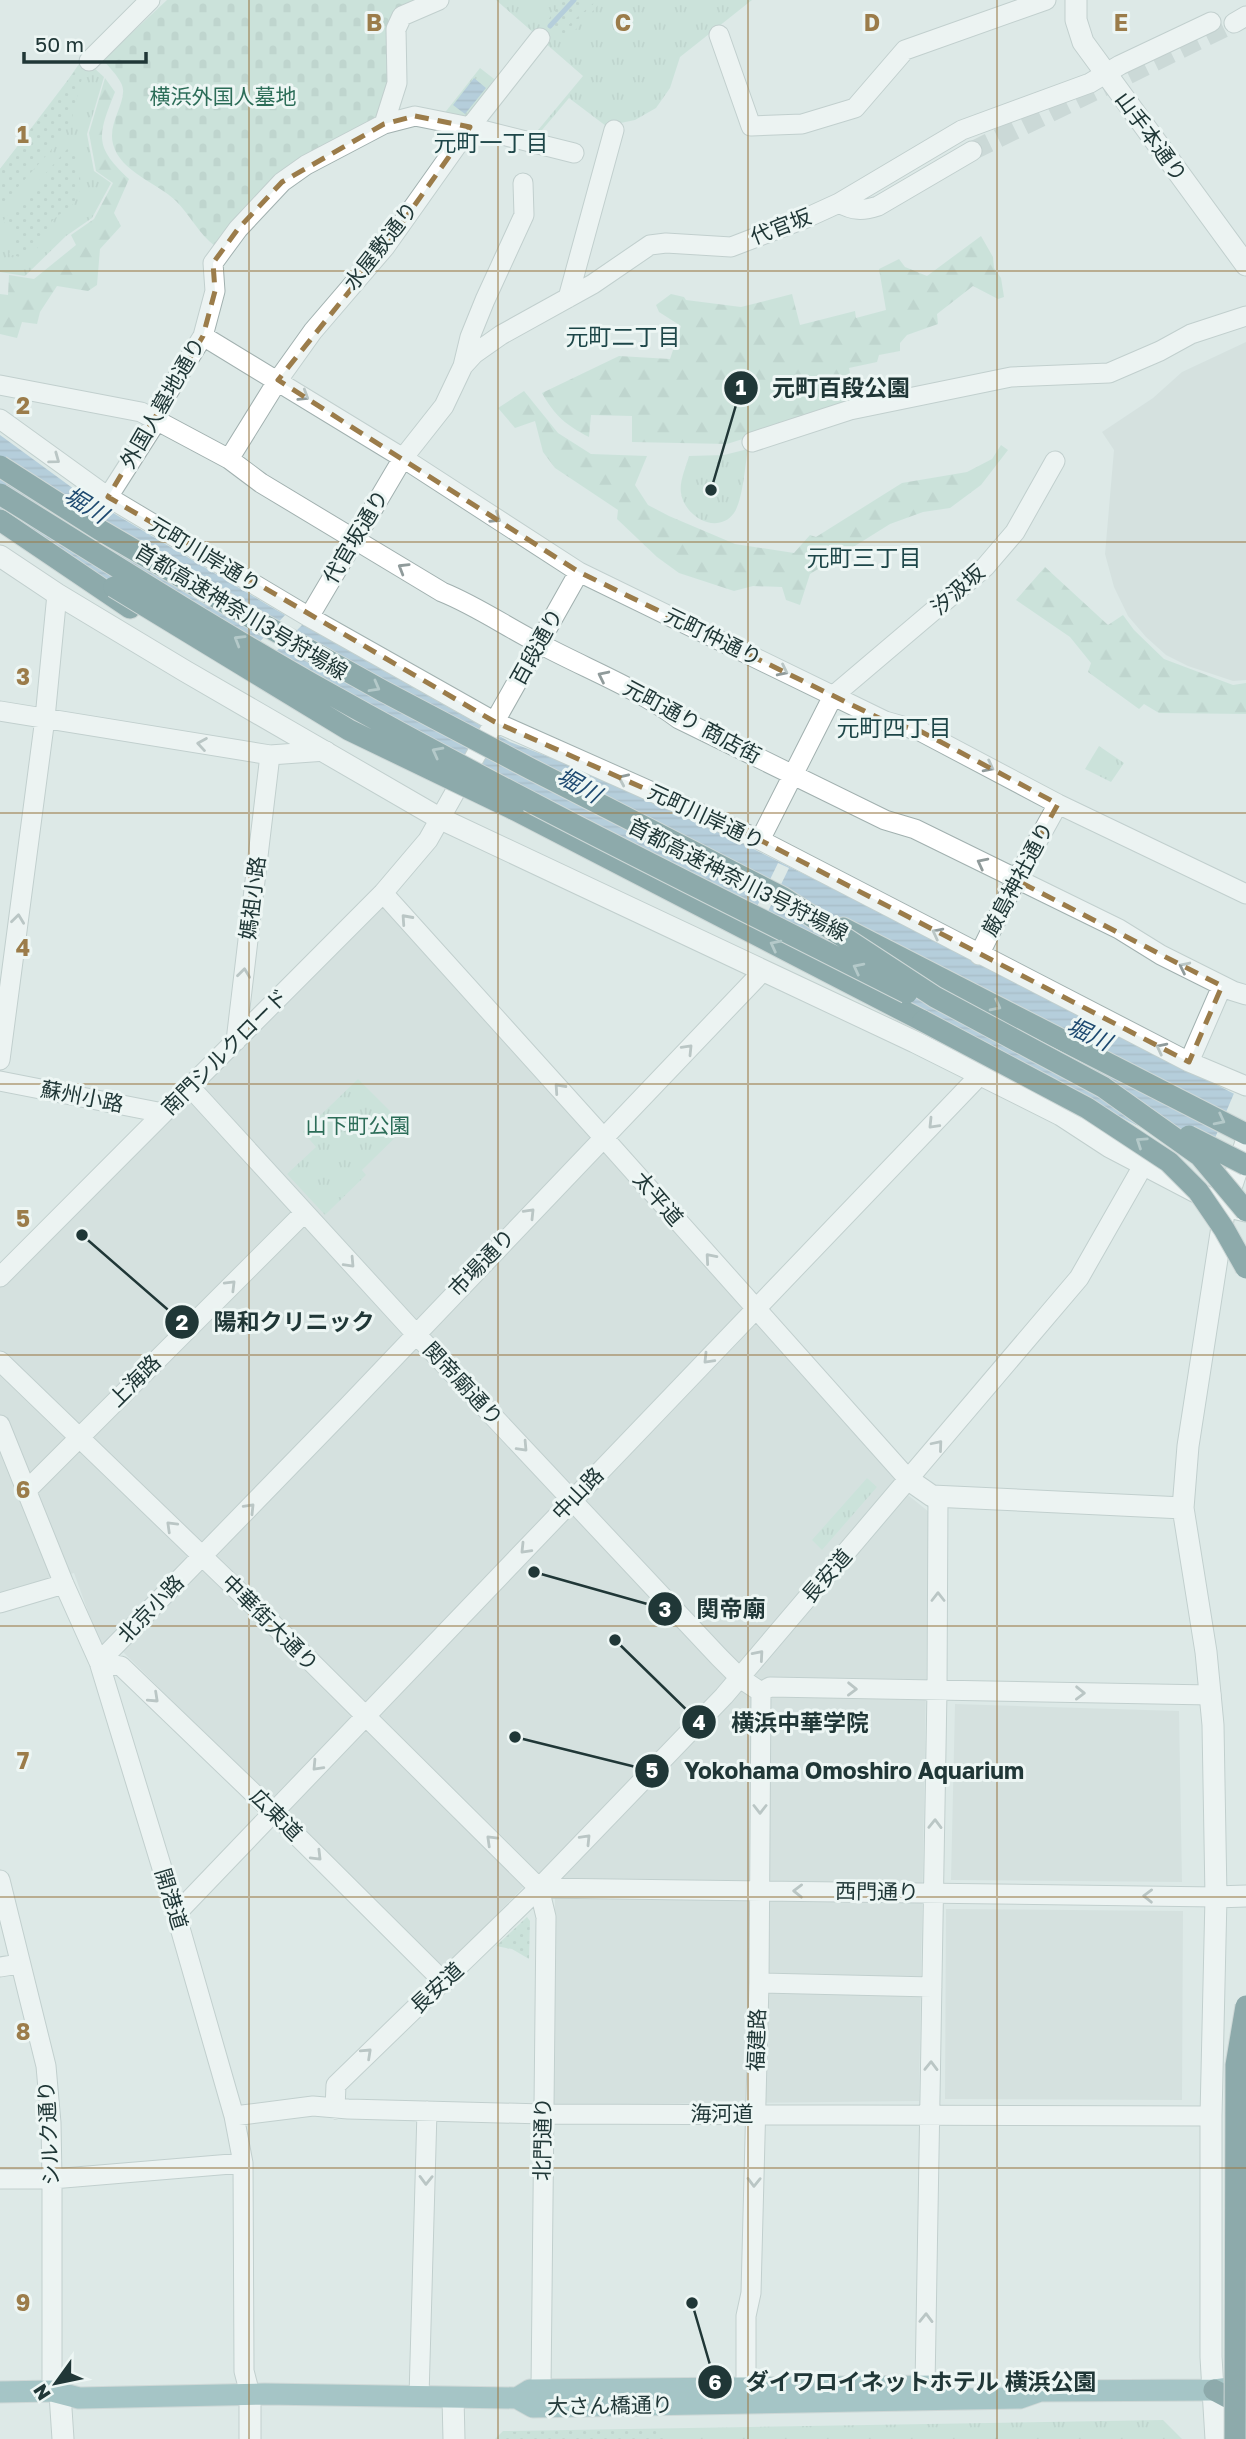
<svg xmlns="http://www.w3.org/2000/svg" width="1246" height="2439" font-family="'Golos Text','Noto Sans JP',sans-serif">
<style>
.built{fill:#ccd8d6}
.forest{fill:url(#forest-firs)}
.cemetery{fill:url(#cemetery-stones)}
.park{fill:url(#park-tufts)}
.garden{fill:url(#garden-dots)}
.water{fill:url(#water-rules)}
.pier{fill:#dde9e7}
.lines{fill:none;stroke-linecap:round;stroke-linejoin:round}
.stream{stroke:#86adcd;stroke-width:5}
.minor-tunnel{stroke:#b7c5c4;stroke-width:19;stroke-dasharray:19 10;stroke-linecap:butt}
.minor-casing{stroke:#a1b0af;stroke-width:21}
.tertiary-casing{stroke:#a1b0af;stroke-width:23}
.primary-casing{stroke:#bcc3c3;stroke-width:23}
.motorway-casing{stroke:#bcc3c3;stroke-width:23}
.minor{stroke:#fff;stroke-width:19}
.tertiary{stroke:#fff;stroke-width:21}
.primary{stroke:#639a9d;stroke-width:21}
.motorway{stroke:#2d5d62;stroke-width:21}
.motorway-bridge-casing{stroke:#bcc3c3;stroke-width:23;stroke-linecap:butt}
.motorway-bridge{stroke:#2d5d62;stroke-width:21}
.oneway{stroke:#909b9b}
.oneway2{stroke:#83a2a4}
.marked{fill:none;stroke:#9b7c4a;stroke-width:5;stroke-dasharray:14 9;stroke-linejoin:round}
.grid{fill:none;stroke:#9b7c4a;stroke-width:2;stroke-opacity:0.55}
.labels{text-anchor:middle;stroke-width:6;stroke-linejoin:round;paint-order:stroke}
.park-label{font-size:21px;fill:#2c6d58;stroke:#edf6f4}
.street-label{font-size:21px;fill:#203737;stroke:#edf6f4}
.neighbourhood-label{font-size:23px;fill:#1d4648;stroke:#edf6f4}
.water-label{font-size:23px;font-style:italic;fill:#1d4970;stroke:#edf6f4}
.grid-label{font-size:23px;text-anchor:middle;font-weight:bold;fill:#9b7c4a;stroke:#edf6f4;stroke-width:6;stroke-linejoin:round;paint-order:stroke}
.leader{fill:none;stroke:#203737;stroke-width:2.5}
.callout-dot{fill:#203737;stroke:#edf6f4;stroke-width:2.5}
.mark-label{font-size:21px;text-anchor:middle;font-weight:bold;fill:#fff}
.callout-label{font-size:23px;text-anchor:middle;font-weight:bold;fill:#203737;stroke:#edf6f4;stroke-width:6;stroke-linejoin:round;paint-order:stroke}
</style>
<defs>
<pattern id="forest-firs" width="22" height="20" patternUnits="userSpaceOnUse" patternTransform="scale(1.75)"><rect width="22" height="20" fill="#b6dacb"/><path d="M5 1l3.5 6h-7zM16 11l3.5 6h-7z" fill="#9cbcaf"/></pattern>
<pattern id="cemetery-stones" width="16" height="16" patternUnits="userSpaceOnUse" patternTransform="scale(1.75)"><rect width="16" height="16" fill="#b6dacb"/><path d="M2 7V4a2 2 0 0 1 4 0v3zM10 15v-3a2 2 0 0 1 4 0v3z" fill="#9cbcaf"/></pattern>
<pattern id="park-tufts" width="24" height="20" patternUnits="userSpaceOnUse" patternTransform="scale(1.75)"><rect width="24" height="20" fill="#b6dacb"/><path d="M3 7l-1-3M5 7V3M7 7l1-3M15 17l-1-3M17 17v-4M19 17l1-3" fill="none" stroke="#9cbcaf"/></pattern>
<pattern id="garden-dots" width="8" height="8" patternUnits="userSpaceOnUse" patternTransform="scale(1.75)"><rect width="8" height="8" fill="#b6dacb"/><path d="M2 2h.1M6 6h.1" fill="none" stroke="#9cbcaf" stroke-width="1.8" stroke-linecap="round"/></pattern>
<pattern id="water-rules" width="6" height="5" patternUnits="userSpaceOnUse" patternTransform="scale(1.75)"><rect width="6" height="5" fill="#86adcd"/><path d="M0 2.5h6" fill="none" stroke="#6d8ea7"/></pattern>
</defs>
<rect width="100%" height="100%" fill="#dde9e7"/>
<path class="built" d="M1246,342v338l-13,1 -45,-15 -22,-11 -20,-18 -18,-21 -14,-29 -9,-33 9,-104 -12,-18 51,-34 29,-26z
M385,901l509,574 14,20 21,17 -10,589 -365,4 1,-225 -18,-7 -94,97 -322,-320 -22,-8 -25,-69 -74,20v-308z
M955,1704l224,7 3,171 -231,-2z
M946,1909l237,2 -1,189 -237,-1z"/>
<path class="forest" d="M105,78l10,14c-17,43 -22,54 14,87l-15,34 7,13 -21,23 -3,36 -9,6 -31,-5 -17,26 -3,12 -15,-2 -5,16 -17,-4v-40l8,1 1,-20 25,4 42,-34 -5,-10 23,-16 19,-36 -17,-12 -7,-38z
M981,236l12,21 1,11 7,10 3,19 -6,2 -25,-13 -36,28 1,10 -31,11 -7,8v8l-21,4 -2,7 -28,6 7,35 -129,41 -95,-2v-26l-41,-1 -2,22c-22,-11 -35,-22 -47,-44l77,-37 51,3 11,-33 -22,-14 -3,-7 15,-11 13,3 2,3 55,7 51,-13 8,31 55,-14 1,7 30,-8 -7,-41 20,-10 6,8 22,9z
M524,391l34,42 33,21 56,2 -12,29 13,20 21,11 66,28 59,9 16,-18 6,2 86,-54 65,-11 25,-13 9,-14 7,5 -27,35 -31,23 -27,4 -33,12 -80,50 -10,31 -14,-5 -4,-13 -29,-1 -19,5 -55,-18 -22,-16 -40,-38 1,-9 -63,-42 -12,-16 -8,-31 -20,7 -17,-20z
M1045,567l63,58 15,-10 11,15 30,29 69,26 13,-2v31l-87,-1 -15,-9 -5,5 -51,-37 3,-9 -21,-26 -54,-37z"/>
<path class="cemetery" d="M167,0h256l-27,13c-3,35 1,83 -24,109l-157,124c-16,-12 -25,-31 -39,-45 -18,-18 -56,-29 -63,-57 -6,-23 17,-45 8,-61 -4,-8 -11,-15 -17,-22l3,-5z"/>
<path class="park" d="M496,0h256l-72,57 -10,31 -14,20 -21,12 -29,6 -37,-28 -32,38 -3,-1 49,-59 -39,-34 -66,82 -35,-9 37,-47 18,14 37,-48z
M83,58l21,19 -17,57 7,37 17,12 -19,35 -26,18 -41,40 -25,-4v-103l51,-64z
M748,449c-3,16 -5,51 -14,64 -17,23 -50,3 -53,-20 -2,-11 5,-26 8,-37l35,-1z
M1099,746l25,17 -13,19 -26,-13z
M358,1079l48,48 -44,43 4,5 -41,40 -38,-41 29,-27 -13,-15z
M867,1478l10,9 -55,63 -10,-10z
M1163,2420l19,19h-687l8,-8z"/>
<path class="garden" d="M562,0h28l-36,30 -8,-7z
M597,0l4,2 -36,39 -7,-7z
M74,72l9,2 -12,48 -8,6 -1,10 -62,69v-38z
M69,147h4c6,18 14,44 -2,59 -7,6 -16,10 -21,18 -8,15 -9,27 -27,34l-14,-4c12,-11 5,-25 -6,-33z
M527,1917l3,4 -1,38 -17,-10 -16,-3z
M662,2429l1,10h-167l8,-7z"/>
<path class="water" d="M474,78l12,10 -21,26 -12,-9z
M0,435l78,57 193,115 239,135 127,49 331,165 278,144v77l-88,-41 -161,-82 -311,-162 -186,-77 -70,-36 -175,-100 -255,-169z"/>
<path class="pier" d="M287,613l17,10 -55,56 -15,-10z
M778,863l11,5 -31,64 -11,-5z
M1235,1091l11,5v84l-40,-21z"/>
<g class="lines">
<path class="stream" d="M550,26l24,-26"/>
<path class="minor-tunnel" d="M972,151l262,-128"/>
<g class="minor-casing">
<path id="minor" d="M1234,23l12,-7
M719,35l32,91 51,-2 53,-16 50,-58 141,-50
M89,61l61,-61
M384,124l13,-41 -1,-54 6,-13 37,-16
M839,203c14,8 24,8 39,3l94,-55
M568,298l46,-168
M203,336l200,122 176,114 306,149 35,10 138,73 188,90
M463,366l11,-12 27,-19 92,-51 57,-39 16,-2 65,4 73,-28 35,-16 123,-73 128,-47 30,-18 91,-43
M0,385l141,27 88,47 32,24 181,109c35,14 66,36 100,53 45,24 95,43 137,74l206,101 30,9 204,100 42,26 72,36 13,4
M0,419l108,78 201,120 186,105 265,118 429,222 57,24
M752,442l98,-32 161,-33 98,-4 51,-22 31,-17 55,-18
M229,459l49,-79 35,-49 72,-84 85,-120 70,-89
M108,497l44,-69 7,-21 44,-71 12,-45 -2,-28 25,-34 44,-47 24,-17 78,-41 31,-8 55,11 104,26
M309,617l94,-159 41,-52 19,-40 7,-29 15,-37 39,-85 -1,-32
M0,711l270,44 56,-4
M760,840l73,-144 152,-129 30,-35 40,-71
M383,893l220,244 306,343
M979,955l37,-75 42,-76
M236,1041l34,-286
M0,1060l45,-342 12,-124
M1189,1062l33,-76
M0,1081l163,32
M190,1087l225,246 304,324 21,21 21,14
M0,1277l383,-384 45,-53 151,-268
M0,1361l284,274 255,253 7,29 -5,473
M0,1425l64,159 35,78 77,252 58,202 9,47 1,208 6,23
M26,1491l278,-278
M0,1603l64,-19
M99,1662l249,-256 415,-435
M99,1662l22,4 152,146 171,170
M761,1692l9,-5 441,8
M0,1880l46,186 5,57 1,56v212
M539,1888l677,9
M176,1914l804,-839
M0,1967l19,-3
M759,1983l173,4
M335,2109l1,-24 203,-197 185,-192 355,-418 65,-114
M234,2116l79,-10 35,3 195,5 668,2
M0,2179h52l191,-16
M925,2386l12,-696 1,-193
M746,2387v-71l5,-23 8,-310 2,-291
M419,2397l8,-286"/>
</g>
<g class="tertiary-casing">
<path id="tertiary" d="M1076,0v20l7,22 163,223
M0,556l57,38 128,77 254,147 476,224 146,73 49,32 86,45 29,14 21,5
M909,1480l23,16 251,12
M1216,1897l30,-1
M60,2394l3,45
M250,2394v45
M453,2398l1,41
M1216,2439l-5,-82v-241l5,-219 -3,-172 -7,-73 -23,-144 5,-62 33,-213 4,-27 21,-64"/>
</g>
<g class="primary-casing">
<path id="primary" d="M1028,2388l12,3 174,-1 32,-4
M0,2392l52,-1 27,7 186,-4 252,4 16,9 487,-9 20,-7
M517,2398l13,-8 407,-4"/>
</g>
<g class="motorway-casing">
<path id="motorway" d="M0,520l130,88
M513,809l410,212
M843,928l403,206
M1214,2390l32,17"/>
</g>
<use href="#minor" class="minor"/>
<use href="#tertiary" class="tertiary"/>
<use href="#primary" class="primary"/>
<use href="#motorway" class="motorway"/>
<g class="motorway-bridge-casing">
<path id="motorway-bridge" d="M0,466l100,64 148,86 135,75 148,78 251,128 153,100 168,90 97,69 46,55
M0,494c109,68 218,137 330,200 189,106 384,201 577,299
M114,587l235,143 164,79
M923,1021l164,87 82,54 29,29 26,38 22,39
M1189,1136l57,29
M1235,2439l1,-374 10,-59"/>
</g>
<use href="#motorway-bridge" class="motorway-bridge"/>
</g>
<defs><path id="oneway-chevron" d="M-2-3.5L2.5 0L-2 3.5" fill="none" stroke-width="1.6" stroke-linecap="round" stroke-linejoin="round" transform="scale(1.75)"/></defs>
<g class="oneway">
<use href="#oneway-chevron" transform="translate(304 396) rotate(32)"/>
<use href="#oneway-chevron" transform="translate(55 459) rotate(36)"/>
<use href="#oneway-chevron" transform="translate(496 518) rotate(33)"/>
<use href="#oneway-chevron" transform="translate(403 568) rotate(-149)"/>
<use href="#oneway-chevron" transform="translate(783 671) rotate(26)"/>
<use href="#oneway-chevron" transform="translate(603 676) rotate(-154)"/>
<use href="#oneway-chevron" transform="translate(202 744) rotate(-171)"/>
<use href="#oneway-chevron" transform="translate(989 767) rotate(27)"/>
<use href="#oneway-chevron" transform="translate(623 779) rotate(-156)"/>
<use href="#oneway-chevron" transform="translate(982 863) rotate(-153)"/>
<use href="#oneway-chevron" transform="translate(18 919) rotate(-83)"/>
<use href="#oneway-chevron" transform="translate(406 919) rotate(-132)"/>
<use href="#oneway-chevron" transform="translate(937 933) rotate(-153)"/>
<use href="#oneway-chevron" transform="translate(1184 967) rotate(-154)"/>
<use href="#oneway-chevron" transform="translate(244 973) rotate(-83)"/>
<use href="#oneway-chevron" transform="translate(1161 1048) rotate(-153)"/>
<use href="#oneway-chevron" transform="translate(688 1049) rotate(-46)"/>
<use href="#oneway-chevron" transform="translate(559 1088) rotate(-132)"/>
<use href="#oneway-chevron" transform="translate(933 1124) rotate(134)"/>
<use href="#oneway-chevron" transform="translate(530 1213) rotate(-46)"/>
<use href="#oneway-chevron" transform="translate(710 1258) rotate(-131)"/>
<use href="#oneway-chevron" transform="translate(350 1263) rotate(47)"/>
<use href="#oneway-chevron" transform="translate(231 1285) rotate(-45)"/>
<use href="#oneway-chevron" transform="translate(708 1359) rotate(134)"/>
<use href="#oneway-chevron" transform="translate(938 1445) rotate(-50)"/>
<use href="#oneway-chevron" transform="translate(523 1447) rotate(47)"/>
<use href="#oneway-chevron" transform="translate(250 1508) rotate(-46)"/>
<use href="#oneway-chevron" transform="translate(171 1526) rotate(-136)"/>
<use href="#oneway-chevron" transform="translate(525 1549) rotate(134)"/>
<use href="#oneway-chevron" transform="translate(938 1597) rotate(-90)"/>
<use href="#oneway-chevron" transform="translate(759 1655) rotate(-49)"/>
<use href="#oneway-chevron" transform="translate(852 1689) rotate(1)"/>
<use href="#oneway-chevron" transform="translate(1080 1693) rotate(1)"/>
<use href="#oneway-chevron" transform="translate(154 1698) rotate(43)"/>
<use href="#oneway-chevron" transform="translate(317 1766) rotate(133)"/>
<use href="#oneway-chevron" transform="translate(760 1809) rotate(90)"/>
<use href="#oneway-chevron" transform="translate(935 1824) rotate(-89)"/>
<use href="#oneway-chevron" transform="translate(586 1839) rotate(-46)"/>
<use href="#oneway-chevron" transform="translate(491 1840) rotate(-136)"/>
<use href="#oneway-chevron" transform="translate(317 1856) rotate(45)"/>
<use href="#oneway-chevron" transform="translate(798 1891) rotate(-179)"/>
<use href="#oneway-chevron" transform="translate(1148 1896) rotate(-179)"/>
<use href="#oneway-chevron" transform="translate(367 2053) rotate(-43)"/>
<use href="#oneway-chevron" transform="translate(931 2066) rotate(-89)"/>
<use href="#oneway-chevron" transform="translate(426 2180) rotate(91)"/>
<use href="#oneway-chevron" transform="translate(754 2182) rotate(91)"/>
<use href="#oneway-chevron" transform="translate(926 2318) rotate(-89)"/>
</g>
<g class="oneway2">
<use href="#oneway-chevron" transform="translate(239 640) rotate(-149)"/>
<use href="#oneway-chevron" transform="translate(375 687) rotate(29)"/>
<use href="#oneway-chevron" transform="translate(437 752) rotate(-152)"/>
<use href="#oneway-chevron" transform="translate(775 945) rotate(-153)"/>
<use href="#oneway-chevron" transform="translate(858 968) rotate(-153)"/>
<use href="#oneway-chevron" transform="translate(996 1006) rotate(27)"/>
<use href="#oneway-chevron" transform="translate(1220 1120) rotate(27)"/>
<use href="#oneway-chevron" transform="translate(1141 1142) rotate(-146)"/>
</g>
<path d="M0 0H1246V2439H0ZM415,116l55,11 -85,120 -107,133 301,192 306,149 35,10 138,73 -42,76 206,106 -33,76 -429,-222 -265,-118 -387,-225 95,-161 12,-45 -2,-28 25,-34 44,-47 102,-58z" fill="#dde9e7" fill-opacity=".55" fill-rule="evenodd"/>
<path class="marked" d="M415,116l55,11 -85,120 -107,133 301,192 306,149 35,10 138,73 -42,76 206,106 -33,76 -429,-222 -265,-118 -387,-225 95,-161 12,-45 -2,-28 25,-34 44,-47 102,-58z"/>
<path class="grid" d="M249,0v2439M498,0v2439M748,0v2439M997,0v2439M0,271h1246M0,542h1246M0,813h1246M0,1084h1246M0,1355h1246M0,1626h1246M0,1897h1246M0,2168h1246"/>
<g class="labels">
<g class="park-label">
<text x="223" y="104">横浜外国人墓地</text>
<text x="358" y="1133">山下町公園</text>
</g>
<g class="street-label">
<text transform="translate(1151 137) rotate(54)" y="7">山手本通り</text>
<text transform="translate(781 227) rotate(-21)" y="7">代官坂</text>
<text transform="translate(381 246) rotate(-52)" y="7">水屋敷通り</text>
<text transform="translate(163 403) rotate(-60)" y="7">外国人墓地通り</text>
<text transform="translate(356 537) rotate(-59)" y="7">代官坂通り</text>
<text transform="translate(205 555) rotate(31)" y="7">元町川岸通り</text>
<text transform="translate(958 590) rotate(-42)" y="7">汐汲坂</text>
<text transform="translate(241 612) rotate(31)" y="7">首都高速神奈川3号狩場線</text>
<text transform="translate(713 637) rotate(26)" y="7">元町仲通り</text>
<text transform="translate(537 647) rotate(-61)" y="7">百段通り</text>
<text transform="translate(692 722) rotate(28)" y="7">元町通り 商店街</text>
<text transform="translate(706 817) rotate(25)" y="7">元町川岸通り</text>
<text transform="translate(1018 879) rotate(-62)" y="7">厳島神社通り</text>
<text transform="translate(738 880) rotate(27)" y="7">首都高速神奈川3号狩場線</text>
<text transform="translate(253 898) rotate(-83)" y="7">媽祖小路</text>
<text transform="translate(225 1052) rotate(-45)" y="7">南門シルクロード</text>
<text transform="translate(82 1097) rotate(11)" y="7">蘇州小路</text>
<text transform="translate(658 1199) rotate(49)" y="7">太平道</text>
<text transform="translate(482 1263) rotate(-46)" y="7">市場通り</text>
<text transform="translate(135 1381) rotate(-45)" y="7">上海路</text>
<text transform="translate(463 1384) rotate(47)" y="7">関帝廟通り</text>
<text transform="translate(578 1494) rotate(-46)" y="7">中山路</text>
<text transform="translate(827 1576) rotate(-49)" y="7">長安道</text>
<text transform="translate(151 1609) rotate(-46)" y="7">北京小路</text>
<text transform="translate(270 1623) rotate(45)" y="7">中華街大通り</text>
<text transform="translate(276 1815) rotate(45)" y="7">広東道</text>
<text transform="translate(877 1892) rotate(1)" y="7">西門通り</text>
<text transform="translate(171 1899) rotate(73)" y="7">開港道</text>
<text transform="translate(437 1988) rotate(-43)" y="7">長安道</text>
<text transform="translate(757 2040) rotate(-88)" y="7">福建路</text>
<text x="722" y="2121">海河道</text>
<text transform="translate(49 2133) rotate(-93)" y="7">シルク通り</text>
<text transform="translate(543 2139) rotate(-89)" y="7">北門通り</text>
<text transform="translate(610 2406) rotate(-1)" y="7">大さん橋通り</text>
</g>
<g class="neighbourhood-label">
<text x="491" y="151">元町一丁目</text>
<text x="623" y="345">元町二丁目</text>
<text x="864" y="566">元町三丁目</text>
<text x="894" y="736">元町四丁目</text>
</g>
<g class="water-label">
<text transform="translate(86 505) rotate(32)" y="8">堀川</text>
<text transform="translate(579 785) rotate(30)" y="8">堀川</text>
<text transform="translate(1089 1034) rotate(25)" y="8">堀川</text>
</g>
</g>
<g class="grid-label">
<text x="374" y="31">B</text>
<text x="623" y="31">C</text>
<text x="872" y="31">D</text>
<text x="1121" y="31">E</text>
<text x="23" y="143">1</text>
<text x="23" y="414">2</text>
<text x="23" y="685">3</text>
<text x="23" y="956">4</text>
<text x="23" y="1227">5</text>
<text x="23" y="1498">6</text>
<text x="23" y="1769">7</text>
<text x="23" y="2040">8</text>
<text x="23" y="2311">9</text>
</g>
<path class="leader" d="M711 490L741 388M82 1235L182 1322M534 1572L665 1609M615 1640L699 1722M515 1737L652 1771M692 2303L715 2382"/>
<g class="callout-dot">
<circle cx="711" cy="490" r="7"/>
<circle cx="82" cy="1235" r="7"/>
<circle cx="534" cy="1572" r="7"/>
<circle cx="615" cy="1640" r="7"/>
<circle cx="515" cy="1737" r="7"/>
<circle cx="692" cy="2303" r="7"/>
<circle cx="741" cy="388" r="18"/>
<circle cx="182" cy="1322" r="18"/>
<circle cx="665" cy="1609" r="18"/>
<circle cx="699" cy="1722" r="18"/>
<circle cx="652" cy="1771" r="18"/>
<circle cx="715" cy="2382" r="18"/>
</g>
<g class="mark-label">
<text x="741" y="395">1</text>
<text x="182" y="1330">2</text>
<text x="665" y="1617">3</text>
<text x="699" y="1730">4</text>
<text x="652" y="1778">5</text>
<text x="715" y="2390">6</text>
</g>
<g class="callout-label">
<text x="841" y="396">元町百段公園</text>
<text x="294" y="1330">陽和クリニック</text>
<text x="731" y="1617">関帝廟</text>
<text x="800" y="1731">横浜中華学院</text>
<text x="854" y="1779">Yokohama Omoshiro Aquarium</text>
<text x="921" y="2390">ダイワロイネットホテル 横浜公園</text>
</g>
<g transform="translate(56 2383) rotate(237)" stroke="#edf6f4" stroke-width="5" paint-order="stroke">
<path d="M0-5L12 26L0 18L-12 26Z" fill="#203737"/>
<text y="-10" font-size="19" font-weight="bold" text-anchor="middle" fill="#203737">N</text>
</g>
<path d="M24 52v10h122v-10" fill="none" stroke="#203737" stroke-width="3.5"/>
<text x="35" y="52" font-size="21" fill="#203737" stroke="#edf6f4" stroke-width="5" paint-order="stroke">50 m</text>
</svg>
